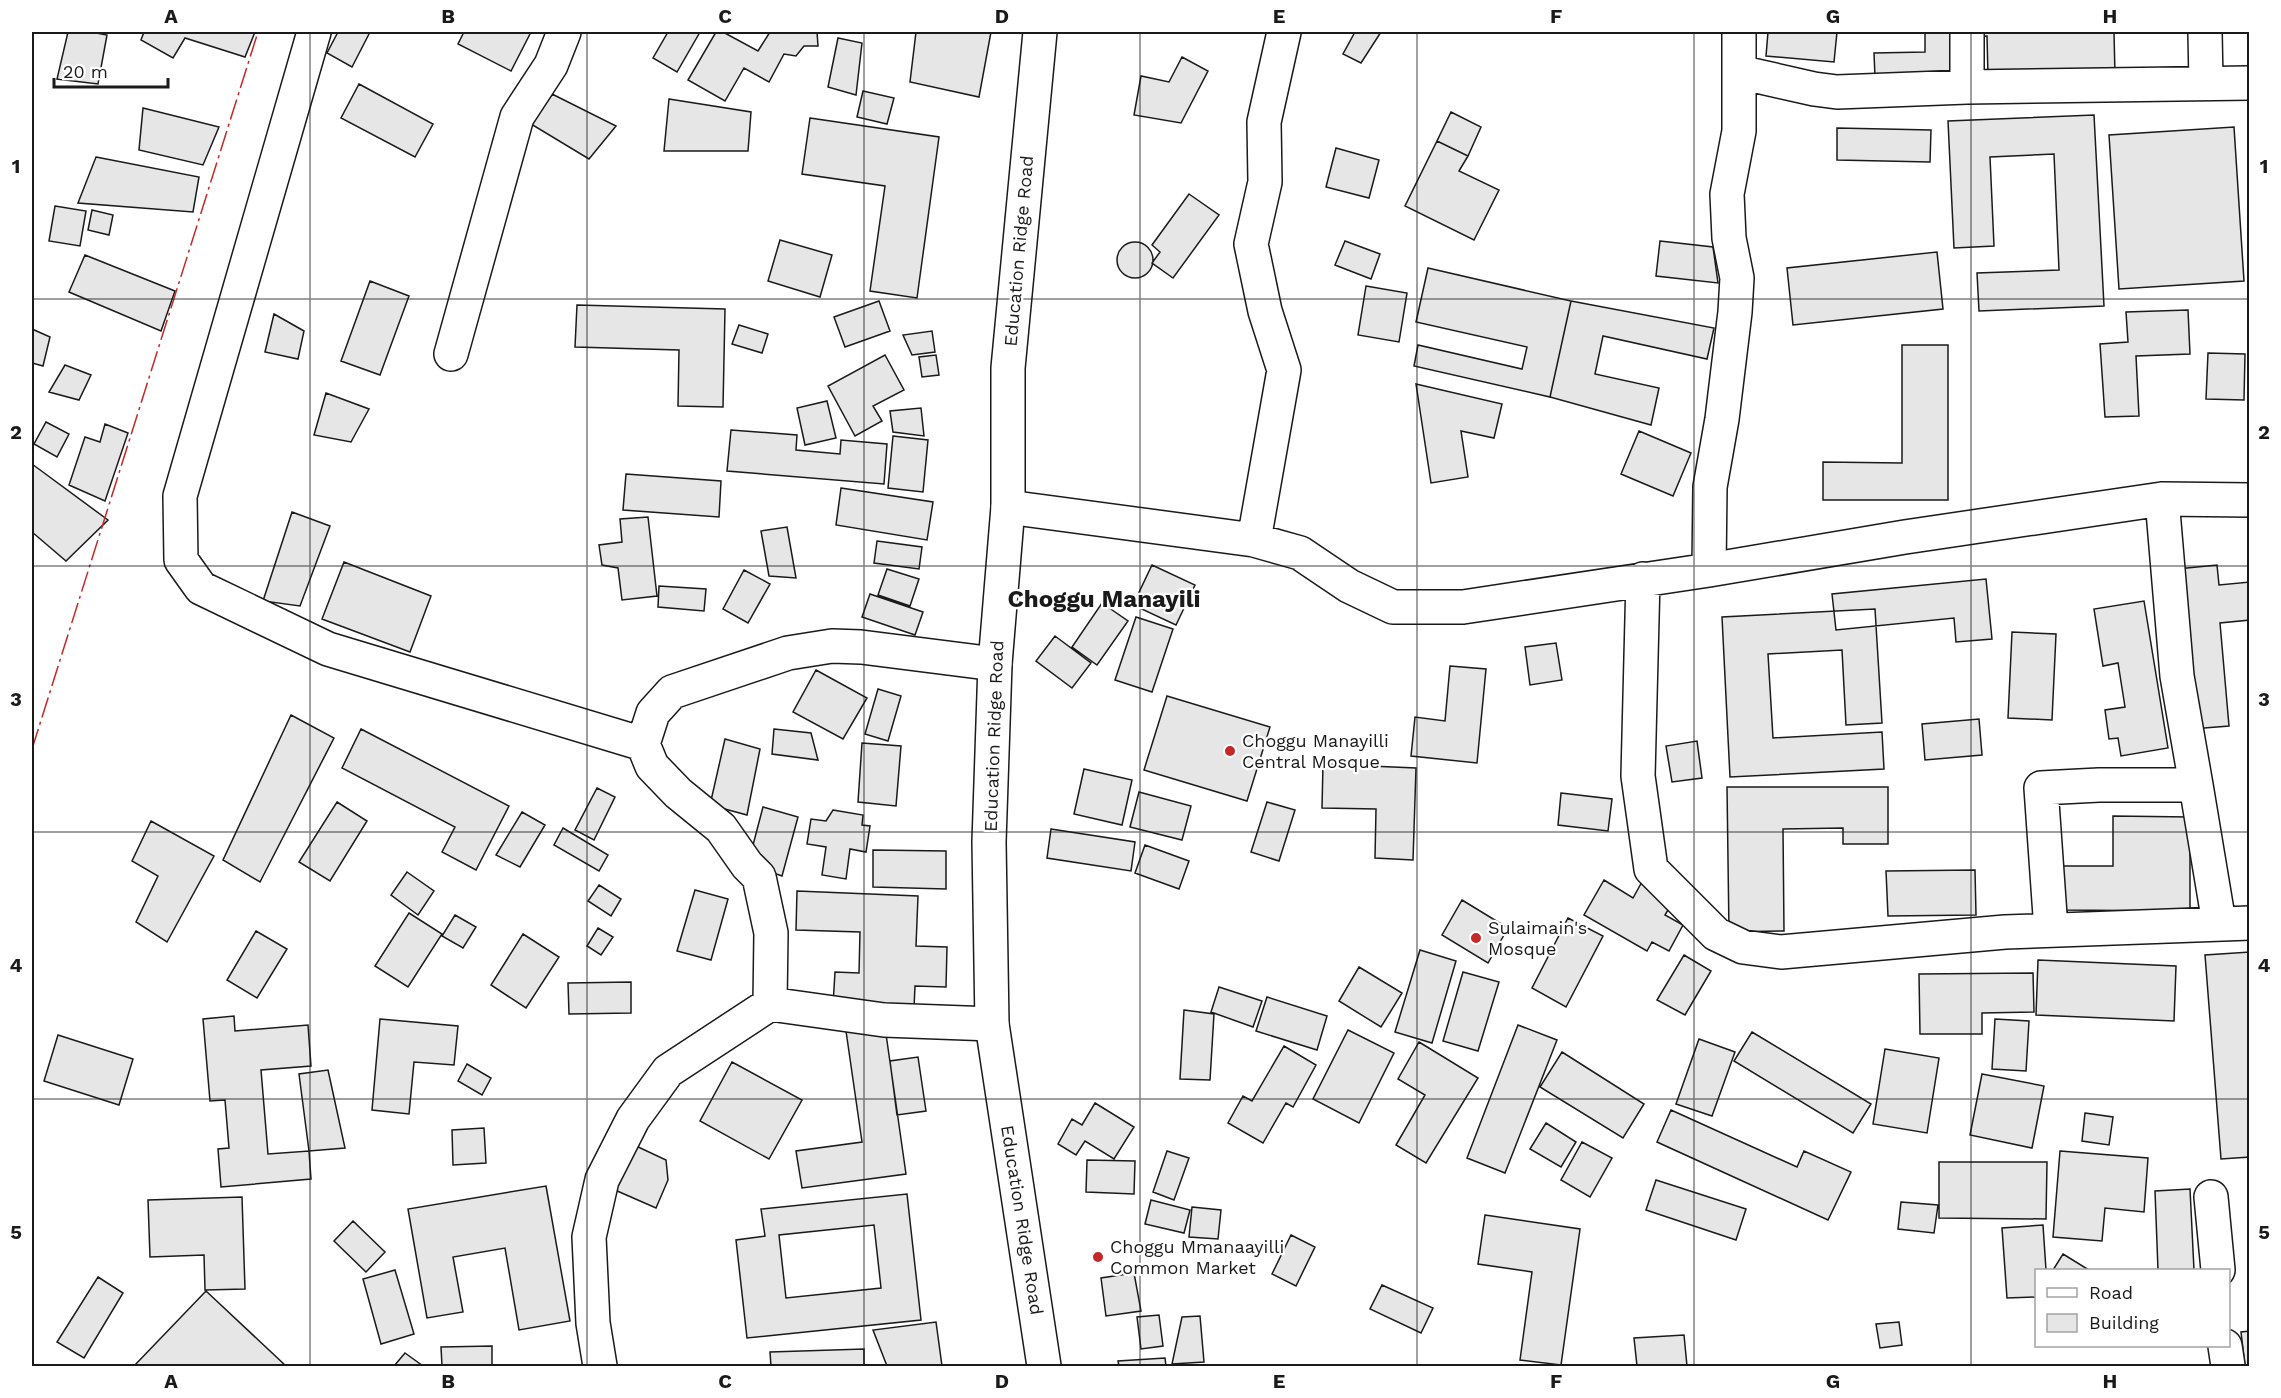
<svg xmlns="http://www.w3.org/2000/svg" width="2281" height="1398" font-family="'Work Sans',sans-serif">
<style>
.building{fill:#e6e6e6;stroke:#1a1a1a;stroke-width:1.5;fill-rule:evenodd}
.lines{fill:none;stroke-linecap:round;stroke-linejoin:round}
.street-casing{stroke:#1a1a1a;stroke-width:36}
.secondary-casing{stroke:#1a1a1a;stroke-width:36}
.street{stroke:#fff;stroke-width:33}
.secondary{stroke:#fff;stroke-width:33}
.power{stroke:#c62828;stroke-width:1.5;stroke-dasharray:21 4.5 3 4.5;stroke-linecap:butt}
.grid{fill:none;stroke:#1a1a1a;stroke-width:1.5;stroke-opacity:0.55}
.poi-dot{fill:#c62828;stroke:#fff;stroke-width:2}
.labels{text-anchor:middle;stroke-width:4.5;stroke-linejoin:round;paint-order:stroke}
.street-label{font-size:18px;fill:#1a1a1a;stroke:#fff}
.poi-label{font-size:18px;fill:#1a1a1a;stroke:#fff;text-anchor:start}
.district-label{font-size:24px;font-weight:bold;fill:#1a1a1a;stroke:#fff}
.neatline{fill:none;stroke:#1a1a1a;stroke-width:2}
.grid-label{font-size:20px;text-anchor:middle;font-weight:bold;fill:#1a1a1a}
</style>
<rect width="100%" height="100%" fill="#fff"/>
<path class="building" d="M68,32h23l16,3 -9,49 -41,-5z
M144,32h111l-10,25 -60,-19 -12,20 -32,-18z
M338,32h32l-18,35 -25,-14z
M464,32h67l-20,39 -53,-27z
M668,32h32l-23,40 -24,-14z
M716,32h7l35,19 12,-19h47l1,14h-14l-8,10 -12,-2 -15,28 -25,-14 -19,33 -37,-21z
M916,32h75l-12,65 -69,-15z
M1355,32h26l-20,31 -18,-9z
M1768,32h69l-3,30 -68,-6z
M1925,32h28l2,43 -80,2 -1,-24 51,-1z
M1974,32h140l1,43 -127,1 -1,-40 -13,1z
M838,38l24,5 -6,52 -28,-8z
M1182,57l26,14 -27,52 -47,-8 7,-39 28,6z
M359,84l74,40 -18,33 -74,-39z
M863,91l31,7 -7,26 -30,-7z
M552,94l64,32 -27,33 -58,-35z
M669,99l82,13 -3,39h-84z
M143,108l76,19 -16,38 -64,-15z
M1451,112l30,15 -13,29 -31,-15z
M2094,115l10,191 -125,5 -2,-38 82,-3 -5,-116 -64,3 4,89 -40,2 -6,-127z
M810,118l129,19 -22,161 -47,-7 15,-105 -83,-12z
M2234,127l10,154 -125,8 -10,-154z
M1837,128l94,2 -1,32 -93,-2z
M1437,141l31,15 -9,15 40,19 -25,50 -69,-34z
M1336,148l43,12 -10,38 -43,-11z
M96,157l103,20 -6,35 -115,-9z
M1189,194l30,21 -46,63 -21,-15 8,-11 -8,-7z
M55,206l31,5 -6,35 -31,-5z
M92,210l21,5 -4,20 -21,-5z
M780,240l52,15 -12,42 -52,-16z
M1345,241l35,13 -9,25 -36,-14z
M1660,241l53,6 5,36 -62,-7z
M1117 260a18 18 0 1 1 36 0a18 18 0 1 1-36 0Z
M1937,252l6,57 -150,16 -6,-57z
M85,255l90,36 -14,40 -92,-39z
M1428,268l143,33 -21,96 -136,-31 4,-21 104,24 5,-22 -111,-25z
M370,281l39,15 -29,79 -39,-14z
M1366,286l41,7 -8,49 -41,-7z
M879,301l11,30 -45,16 -11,-30z
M1571,301l143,27 -7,31 -104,-23 -8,38 64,14 -8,37 -101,-28z
M577,305l148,4 -2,98 -45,-1 1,-56 -104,-3z
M2188,310l2,44 -54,2 3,60 -34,1 -5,-73 28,-2 -2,-30z
M274,314l30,17 -6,28 -33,-7z
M739,325l29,9 -6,19 -30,-9z
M32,329l18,8 -7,29 -11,-3z
M932,331l3,21 -23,3 -9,-20z
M1902,345h46v155h-125v-38l79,1z
M2208,353l37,1 -1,46 -38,-1z
M885,355l19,35 -31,16 9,15 -27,15 -27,-50z
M936,355l3,20 -17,2 -3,-20z
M65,365l26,10 -12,25 -30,-8z
M1416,384l86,20 -8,34 -33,-7 7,46 -37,6z
M326,393l43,16 -18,33 -37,-7z
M827,401l9,37 -31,7 -8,-37z
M921,408l3,28 -31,-4 -3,-21z
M46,422l23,12 -12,23 -23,-13z
M105,424l23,9 -23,68 -36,-16 16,-48 15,5z
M731,430l66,5 -1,15 44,4 1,-14 46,4 -3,40 -157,-13z
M1639,431l52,22 -18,43 -52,-22z
M893,436l35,4 -5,52 -35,-4z
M32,464l76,56 -42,41 -34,-29z
M626,474l95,7 -2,36 -96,-7z
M841,488l92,14 -6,38 -91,-15z
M292,512l38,14 -30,80 -37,-5z
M648,517l9,79 -35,4 -4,-32 -16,-3 -3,-20 23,-3 -2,-23z
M787,527l9,51 -27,-2 -8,-45z
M877,541l45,6 -3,22 -45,-6z
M344,562l87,34 -21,56 -88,-33z
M1152,565l43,20 -19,40 -43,-20z
M2217,565l2,20 31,-3v38l-30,3 9,103 -37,3 -15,-160z
M887,569l32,10 -9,27 -32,-11z
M744,570l26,14 -22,39 -25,-14z
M1986,579l6,60 -36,3 -2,-24 -118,12 -4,-36z
M659,586l47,3 -2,22 -46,-4z
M870,594l53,18 -8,23 -53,-18z
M2144,601l24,147 -47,8 -3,-18 -9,1 -4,-29 20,-3 -7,-44 -15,3 -9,-57z
M1102,603l26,18 -31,44 -25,-18z
M1875,609l7,114 -36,2 -4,-75 -74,4 5,84 109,-6 2,37 -154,8 -8,-160z
M1136,617l37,12 -21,63 -37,-12z
M2012,632l44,2 -4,86 -44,-2z
M1055,636l36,27 -19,25 -36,-27z
M1556,643l6,37 -32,5 -5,-38z
M1450,666l36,3 -9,94 -66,-7 4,-39 30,4z
M816,670l51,28 -24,41 -50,-27z
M878,689l23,7 -13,45 -23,-7z
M1167,696l103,31 -23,74 -103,-31z
M291,715l43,23 -74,144 -37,-22z
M1979,719l3,36 -57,5 -3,-36z
M361,729l148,77 -33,64 -34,-18 13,-25 -113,-59z
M774,729l37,4 7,27 -46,-6z
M725,739l35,10 -13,66 -37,-10z
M1697,741l5,37 -30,4 -6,-36z
M862,743l39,3 -5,60 -38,-4z
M1323,764l93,4 -3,92 -38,-2 1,-49 -54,-1z
M1084,769l48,11 -10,45 -48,-11z
M1727,787h161v57h-45v-16l-60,1 1,102 -55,1z
M597,788l18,9 -21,43 -19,-10z
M1139,792l52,14 -9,34 -52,-13z
M1561,793l51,6 -4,32 -50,-6z
M337,802l30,19 -37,60 -31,-19z
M1267,802l28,8 -16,51 -28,-9z
M763,807l35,10 -16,59 -34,-12z
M833,810l30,5 -1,10 8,1 -4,26 -16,-3 -4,30 -24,-4 4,-28 -19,-3 4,-25 15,2z
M522,812l23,13 -25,42 -24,-12z
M2113,816l77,1v94l-130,-1v-44h53z
M151,821l63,35 -47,86 -31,-20 22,-46 -26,-15z
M563,828l45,27 -9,16 -45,-26z
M1051,829l84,13 -4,29 -84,-13z
M1145,845l44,16 -10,28 -44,-16z
M873,850l73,1v38l-73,-2z
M1975,870l1,45 -88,1 -2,-45z
M407,872l27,19 -16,24 -27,-20z
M1604,880l29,18 10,-18 32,18 -10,17 18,10 -14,26 -17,-9 -5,9 -63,-36z
M599,885l22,14 -10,17 -23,-15z
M695,890l33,9 -17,61 -34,-9z
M797,891l121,5 -2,50 31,1 -1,40 -31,-1 -1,22 -81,-3 2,-33 24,1 1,-41 -64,-2z
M1462,900l46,28 -20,35 -46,-28z
M409,913l33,21 -34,53 -33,-21z
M455,915l21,12 -13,21 -21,-12z
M1568,918l35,18 -37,71 -34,-19z
M598,928l15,9 -12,18 -14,-9z
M256,931l31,18 -30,49 -30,-18z
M523,934l36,23 -33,51 -35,-23z
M1420,950l36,11 -24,82 -37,-11z
M2250,952v205l-29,2 -16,-204z
M1684,955l27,16 -26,44 -28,-15z
M2038,960l138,6 -2,55 -138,-6z
M1359,967l43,26 -21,34 -42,-26z
M1463,972l36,10 -21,69 -35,-10z
M2033,973l1,39 -52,1v21h-62l-1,-60z
M631,982v31l-62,1 -1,-31z
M1219,987l43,14 -9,26 -42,-15z
M1267,997l60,19 -10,34 -61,-19z
M1184,1010l30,4 -4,66 -30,-1z
M234,1016l1,15 73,-6 3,41 -50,4 7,84 41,-3 2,28 -90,8 -3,-38 11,-1 -4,-48 -15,1 -7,-82z
M380,1019l78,7 -4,39 -40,-3 -5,52 -37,-4z
M1995,1019l34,2 -3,50 -34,-2z
M1518,1025l39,15 -52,133 -38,-15z
M885,1027l21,147 -104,14 -6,-37 66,-9 -16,-111z
M1348,1030l46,23 -35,70 -46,-24z
M1752,1032l119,72 -18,29 -119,-72z
M58,1035l75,24 -14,46 -75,-24z
M1699,1039l36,13 -23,64 -36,-12z
M1419,1042l59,36 -52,85 -30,-18 29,-50 -27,-16z
M1284,1046l32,19 -23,42 -7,-4 -23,40 -35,-20 15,-27 9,5z
M1885,1049l54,9 -12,75 -54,-9z
M1562,1052l82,52 -21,34 -83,-51z
M918,1057l8,54 -29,4 -7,-54z
M732,1062l70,38 -33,59 -69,-38z
M467,1064l24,14 -9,17 -24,-14z
M328,1070l17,78 -36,3 -10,-77z
M1982,1074l62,12 -12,62 -62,-13z
M1095,1103l39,24 -20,32 -29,-18 -9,14 -18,-11 14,-25 10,6z
M1671,1110l126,57 7,-16 47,21 -23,48 -171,-78z
M2085,1113l28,4 -4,28 -27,-4z
M1546,1123l30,19 -15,25 -31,-18z
M484,1128l2,35 -33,2 -1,-35z
M1582,1142l30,16 -22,39 -29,-17z
M634,1145l32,15 2,20 -12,28 -41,-18z
M1167,1151l22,7 -15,42 -21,-8z
M2060,1151l88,7 -4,54 -39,-4 -3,33 -49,-4z
M1087,1160l48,1 -1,33 -48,-2z
M1939,1162h108l-1,57 -107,-1z
M1656,1180l90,29 -10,31 -90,-30z
M546,1186l24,135 -51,9 -14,-82 -52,9 10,55 -36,6 -19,-109z
M2190,1189l4,81h-36l-3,-79z
M907,1194l14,126 -174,18 -11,-98 29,-4 -4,-27zM874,1225l7,63 -95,10 -7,-63z
M242,1197l3,92 -40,1 -1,-35 -54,2 -2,-57z
M1151,1200l39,10 -6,23 -39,-9z
M1901,1202l37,3 -4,28 -36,-4z
M1192,1207l29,3 -3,29 -29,-2z
M1485,1215l95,14 -19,136 -41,-5 12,-88 -54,-8z
M353,1221l32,31 -19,20 -32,-31z
M2043,1225l3,45h-10v27l-29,1 -5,-70z
M1291,1235l24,12 -19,39 -24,-12z
M2063,1254l26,16h-36z
M395,1270l19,64 -33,10 -18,-65z
M1134,1273l7,38 -35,5 -5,-38z
M98,1277l25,16 -39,65 -27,-16z
M1382,1285l51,23 -12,25 -51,-24z
M206,1291l80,75h-152z
M1159,1315l4,31 -22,3 -4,-32z
M1200,1316l4,46 -32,2 10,-47z
M936,1322l6,44h-55l-14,-36z
M1899,1322l3,23 -22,3 -4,-24z
M2250,1331v35h-5l-4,-34z
M1684,1335l3,31h-50l-3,-28z
M492,1346v20h-50l-1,-19z
M864,1349v17h-93l-1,-14z
M405,1353l18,13h-29z
M1165,1358l1,8h-47l-1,-5z"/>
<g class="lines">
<g class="street-casing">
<path id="street" d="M314,32l-134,464 1,64 20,28 127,61 315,95 9,22 26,27 43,35 26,37 12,12 12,56 -1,71 114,16 108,4
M1739,32v40l75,17 23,3 130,-5 283,-4
M1967,32v55
M2205,32l1,51
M451,354l66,-237 34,-52 13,-33
M2162,499l15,177 19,109
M1008,507l246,33 46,13 49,33 44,21h70l246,-37 196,-33 257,-38 88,1
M1254,540l30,-170 -19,-59 -14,-67 14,-62 -1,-60 20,-90
M1709,570l1,-83 12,-68 13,-107 2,-34 -8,-40 -2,-44 12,-63v-59
M1643,579l-5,197 13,93 65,65 27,13 38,5 224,-20 245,-9
M643,744l10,-31 19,-21 116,-39 44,-7 29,1 134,17
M2051,930l-10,-142 58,-3h97l23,138
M2211,1197l7,73
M2225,1346l3,20
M600,1366l-7,-43 -4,-86 13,-57 31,-61 35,-48 102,-67"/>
</g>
<g class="secondary-casing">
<path id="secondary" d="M1040,32l-32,336v139l-13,157 -6,178 3,182 52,342"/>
</g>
<use href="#street" class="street"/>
<use href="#secondary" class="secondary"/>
<path class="power" d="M32,749l226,-717"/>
</g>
<path class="grid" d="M310,32v1334M587,32v1334M864,32v1334M1140,32v1334M1417,32v1334M1694,32v1334M1971,32v1334M32,299h2218M32,566h2218M32,832h2218M32,1099h2218"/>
<g class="poi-dot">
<circle cx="1230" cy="751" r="6"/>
<circle cx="1476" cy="938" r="6"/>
<circle cx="1098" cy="1257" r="6"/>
</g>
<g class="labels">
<g class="street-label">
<text transform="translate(1019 251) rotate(-85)" y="6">Education Ridge Road</text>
<text transform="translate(994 736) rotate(-88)" y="6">Education Ridge Road</text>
<text transform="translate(1022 1220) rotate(81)" y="6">Education Ridge Road</text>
</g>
<g class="poi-label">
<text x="1242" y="747">Choggu Manayilli<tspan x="1242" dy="21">Central Mosque</tspan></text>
<text x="1488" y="934">Sulaimain's<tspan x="1488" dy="21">Mosque</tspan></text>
<text x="1110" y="1253">Choggu Mmanaayilli<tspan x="1110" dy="21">Common Market</tspan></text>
</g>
<g class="district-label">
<text x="1104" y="607">Choggu Manayili</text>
</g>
</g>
<rect width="2281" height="1398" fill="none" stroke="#ffffff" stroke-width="66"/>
<rect x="2035" y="1269" width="195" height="78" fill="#ffffff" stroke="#a3a3a3" stroke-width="1.5"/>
<rect x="2047" y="1288" width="30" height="9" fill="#ffffff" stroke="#a3a3a3" stroke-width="1.5"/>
<text x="2089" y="1299" font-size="18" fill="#1a1a1a">Road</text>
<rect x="2047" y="1314" width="30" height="18" fill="#e6e6e6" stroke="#a3a3a3" stroke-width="1.5"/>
<text x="2089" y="1329" font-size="18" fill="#1a1a1a">Building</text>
<path d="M54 78v9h114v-9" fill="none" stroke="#1a1a1a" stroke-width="3"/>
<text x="63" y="78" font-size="18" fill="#1a1a1a" stroke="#ffffff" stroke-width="4.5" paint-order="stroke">20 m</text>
<rect x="33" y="33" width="2215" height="1332" class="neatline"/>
<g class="grid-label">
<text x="171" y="23">A</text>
<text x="448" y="23">B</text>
<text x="725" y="23">C</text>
<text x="1002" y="23">D</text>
<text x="1279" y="23">E</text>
<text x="1556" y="23">F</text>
<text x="1833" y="23">G</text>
<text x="2110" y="23">H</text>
<text x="16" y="173">1</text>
<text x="2264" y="173">1</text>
<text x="16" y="439">2</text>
<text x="2264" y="439">2</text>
<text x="16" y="706">3</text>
<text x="2264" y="706">3</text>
<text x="16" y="972">4</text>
<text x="2264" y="972">4</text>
<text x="16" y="1239">5</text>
<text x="2264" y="1239">5</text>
<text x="171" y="1388">A</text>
<text x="448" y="1388">B</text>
<text x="725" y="1388">C</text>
<text x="1002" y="1388">D</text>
<text x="1279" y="1388">E</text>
<text x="1556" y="1388">F</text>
<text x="1833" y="1388">G</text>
<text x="2110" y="1388">H</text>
</g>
</svg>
